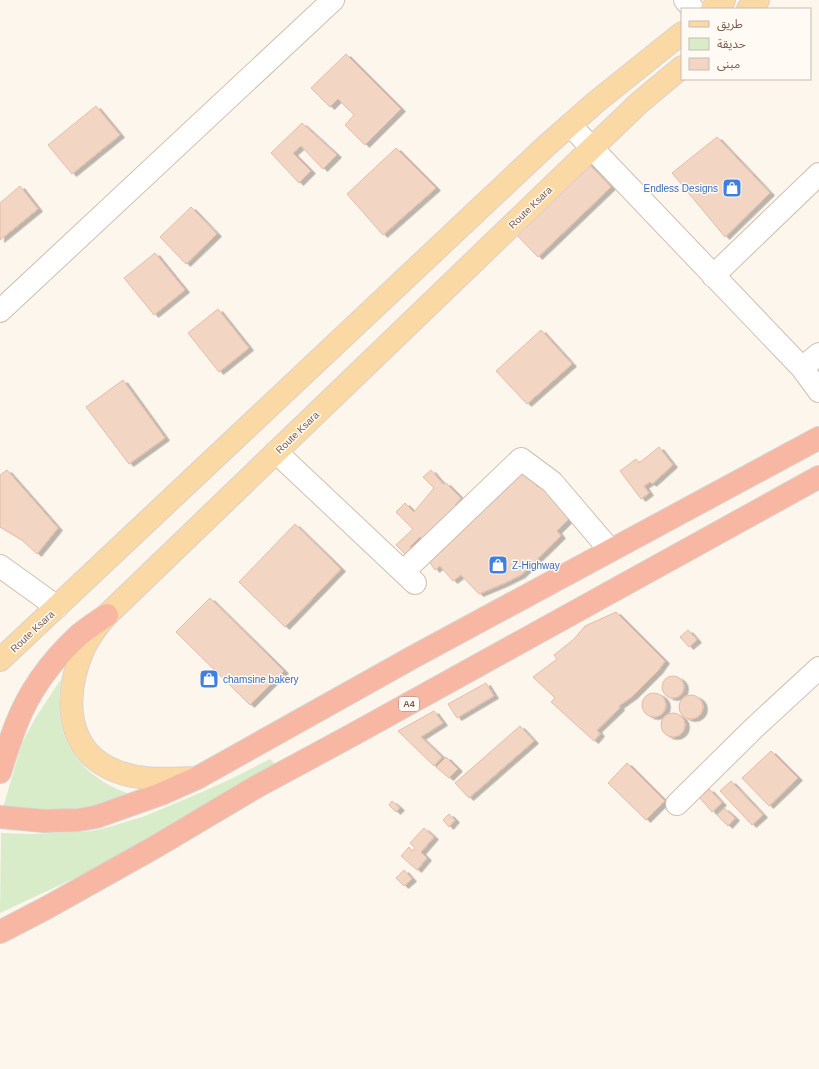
<svg xmlns="http://www.w3.org/2000/svg" width="819" height="1069" font-family="Arial,'Noto Sans Arabic',sans-serif">
<style>
.green{fill:#d8ecc9}
.building{fill:#f3d5c3;stroke:#e6bba3;filter:url(#shadow)}
.lines{fill:none;stroke-linecap:round;stroke-linejoin:round}
.minor-casing{stroke:#d1beb0;stroke-width:24}
.major-casing{stroke:#dad1cd;stroke-width:24}
.highway-casing{stroke:#dad1cd;stroke-width:24}
.minor{stroke:#fff;stroke-width:22}
.major{stroke:#fbd9a5;stroke-width:22}
.highway{stroke:#f7b7a3;stroke-width:22}
.labels{text-anchor:middle;stroke-width:3;stroke-linejoin:round;paint-order:stroke}
.shield{fill:#fffaf3;stroke:#a28b7f;stroke-width:1}
.shield-label{font-size:9px;font-weight:bold;fill:#7a5c4d}
.shop-label{font-size:10px;fill:#366cbe;stroke:#fffaf3;text-anchor:start}
.street-label{font-size:10px;fill:#7a5c4d;stroke:#fffaf3}
</style>
<defs>
<filter id="shadow"><feDropShadow dx="4.5" dy="2.5" stdDeviation="0" flood-color="#0004"/></filter>
</defs>
<rect width="100%" height="100%" fill="#fdf6ec"/>
<path class="green" d="M61,679c-2,15 -3,33 1,49 8,33 37,56 68,66l-27,11 -34,4 -67,2 20,-68 14,-26z
M270,759l5,5 -189,109 -86,40 1,-80 30,1 60,-3 18,-4 36,-11 57,-24 29,-13z"/>
<path class="building" d="M346,54l55,55 -36,36 -20,-20 9,-10 -16,-16 -8,8 -19,-19z
M96,106l24,29 -48,39 -24,-29z
M302,123l35,32 -14,14 -22,-23 -8,7 18,18 -12,12 -28,-30z
M717,137l53,56 -45,44 -53,-64z
M396,148l40,40 -53,47 -36,-41z
M584,159l27,28 -73,70 -27,-28z
M20,186l18,23 -38,31v-37z
M191,207l26,27 -31,30 -26,-27z
M155,253l30,37 -31,25 -30,-37z
M218,309l31,39 -30,24 -31,-39z
M541,330l31,34 -45,40 -31,-33z
M123,380l42,58 -36,26 -43,-57z
M659,447l14,18 -21,19 -2,-2 -6,4 5,7 -8,6 -21,-28 16,-12 3,4z
M7,470l51,58 -21,26 -15,-14 -22,-13v-52z
M431,470l12,14 3,-1 15,15 -6,7 4,4 -35,32 -4,-4 -10,10 2,2 -6,6 -10,-10 17,-16 -17,-17 9,-9 9,9 20,-24 -11,-11z
M523,472l15,15 5,-4 29,33 -15,15 4,5 -40,39 -16,8 -26,11 -18,-19 -8,6 -13,-15 -5,4 -7,-10z
M295,524l46,45 -56,58 -46,-45z
M210,598l74,73 -34,34 -74,-73z
M616,612l49,49 -7,10 -25,25 -14,10 1,2 -23,22 3,4 -6,7 -43,-39 4,-4 -22,-21 24,-18 -3,-4 20,-16 11,-13z
M688,630l9,10 -8,7 -9,-10z
M662 687a11 11 0 1 1 22 0a11 11 0 1 1-22 0Z
M486,683l8,13 -37,22 -9,-14z
M642 705a12 12 0 1 1 24 0a12 12 0 1 1-24 0Z
M679 707a12 12 0 1 1 24 0a12 12 0 1 1-24 0Z
M434,711l9,12 -22,14 21,20 -8,9 -36,-35z
M661 725a12 12 0 1 1 24 0a12 12 0 1 1-24 0Z
M520,726l14,15 -65,57 -14,-15z
M771,751l27,27 -29,28 -27,-28z
M446,757l12,12 -9,9 -13,-11z
M627,763l38,38 -19,19 -38,-37z
M731,781l32,34 -11,10 -32,-34z
M709,789l13,14 -10,9 -13,-15z
M392,801l8,7 -4,4 -7,-7z
M724,808l11,10 -7,8 -11,-11z
M449,814l6,6 -6,7 -6,-7z
M424,828l10,9 -13,15 6,6 -10,12 -16,-14 8,-9 3,4 3,-3 -5,-5z
M404,870l8,9 -8,7 -8,-8z"/>
<g class="lines">
<g class="minor-casing">
<path id="minor" d="M685,0l8,9
M570,125l232,243 17,23
M713,276l106,-102
M0,311l333,-311
M802,368l17,-14
M276,452l139,131
M0,566l57,41
M403,572l118,-113 31,23 58,68
M677,804l77,-76 65,-60"/>
</g>
<g class="major-casing">
<path id="major" d="M712,9l12,-9
M748,9l10,-9
M0,660l546,-514 50,-44 86,-69
M197,778c-30,1 -62,4 -90,-11 -45,-24 -41,-79 -23,-119 6,-12 14,-23 23,-33l485,-467 47,-45 43,-36"/>
</g>
<g class="highway-casing">
<path id="highway" d="M0,772c5,-16 10,-32 16,-47 13,-34 36,-65 63,-90 9,-7 19,-14 28,-20
M0,817l44,4 34,-1 18,-3 65,-23 36,-16 218,-122 404,-218
M0,932l48,-25 107,-60 101,-60 98,-53 465,-257"/>
</g>
<use href="#minor" class="minor"/>
<use href="#major" class="major"/>
<use href="#highway" class="highway"/>
</g>
<defs>
<g id="shop-square" transform="scale(1)"><rect x="-9" y="-9" width="18" height="18" rx="4" fill="#3f7fe0" stroke="#fffaf3"/><path d="M-5-2.5h2.3a2.7 3.5 0 0 1 5.4 0H5L5.5 6h-11ZM-1.5-2.5h3a1.5 2.3 0 0 0-3 0Z" fill="#fff"/></g>
</defs>
<g fill-rule="evenodd">
<use href="#shop-square" x="732" y="188"/>
<use href="#shop-square" x="498" y="565"/>
<use href="#shop-square" x="209" y="679"/>
</g>
<g class="labels">
<rect class="shield" x="399" y="697" width="20" height="14" rx="3"/>
<g class="shield-label">
<text x="409" y="707">A4</text>
</g>
<g class="shop-label">
<text x="718" y="192" text-anchor="end">Endless Designs</text>
<text x="512" y="569">Z-Highway</text>
<text x="223" y="683">chamsine bakery</text>
</g>
<g class="street-label">
<text transform="translate(530 207) rotate(-44)" y="4">Route Ksara</text>
<text transform="translate(297 432) rotate(-44)" y="4">Route Ksara</text>
<text transform="translate(32 631) rotate(-43)" y="4">Route Ksara</text>
</g>
</g>
<rect x="681" y="8" width="130" height="72" fill="#fffaf3" stroke="#cabbb1"/>
<rect x="689" y="21" width="20" height="6" fill="#fbd9a5" stroke="#cabbb1"/>
<text x="717" y="28" font-size="12" fill="#7a5c4d">طريق</text>
<rect x="689" y="38" width="20" height="12" fill="#d8ecc9" stroke="#cabbb1"/>
<text x="717" y="48" font-size="12" fill="#7a5c4d">حديقة</text>
<rect x="689" y="58" width="20" height="12" fill="#f3d5c3" stroke="#cabbb1"/>
<text x="717" y="68" font-size="12" fill="#7a5c4d">مبنى</text>
</svg>
